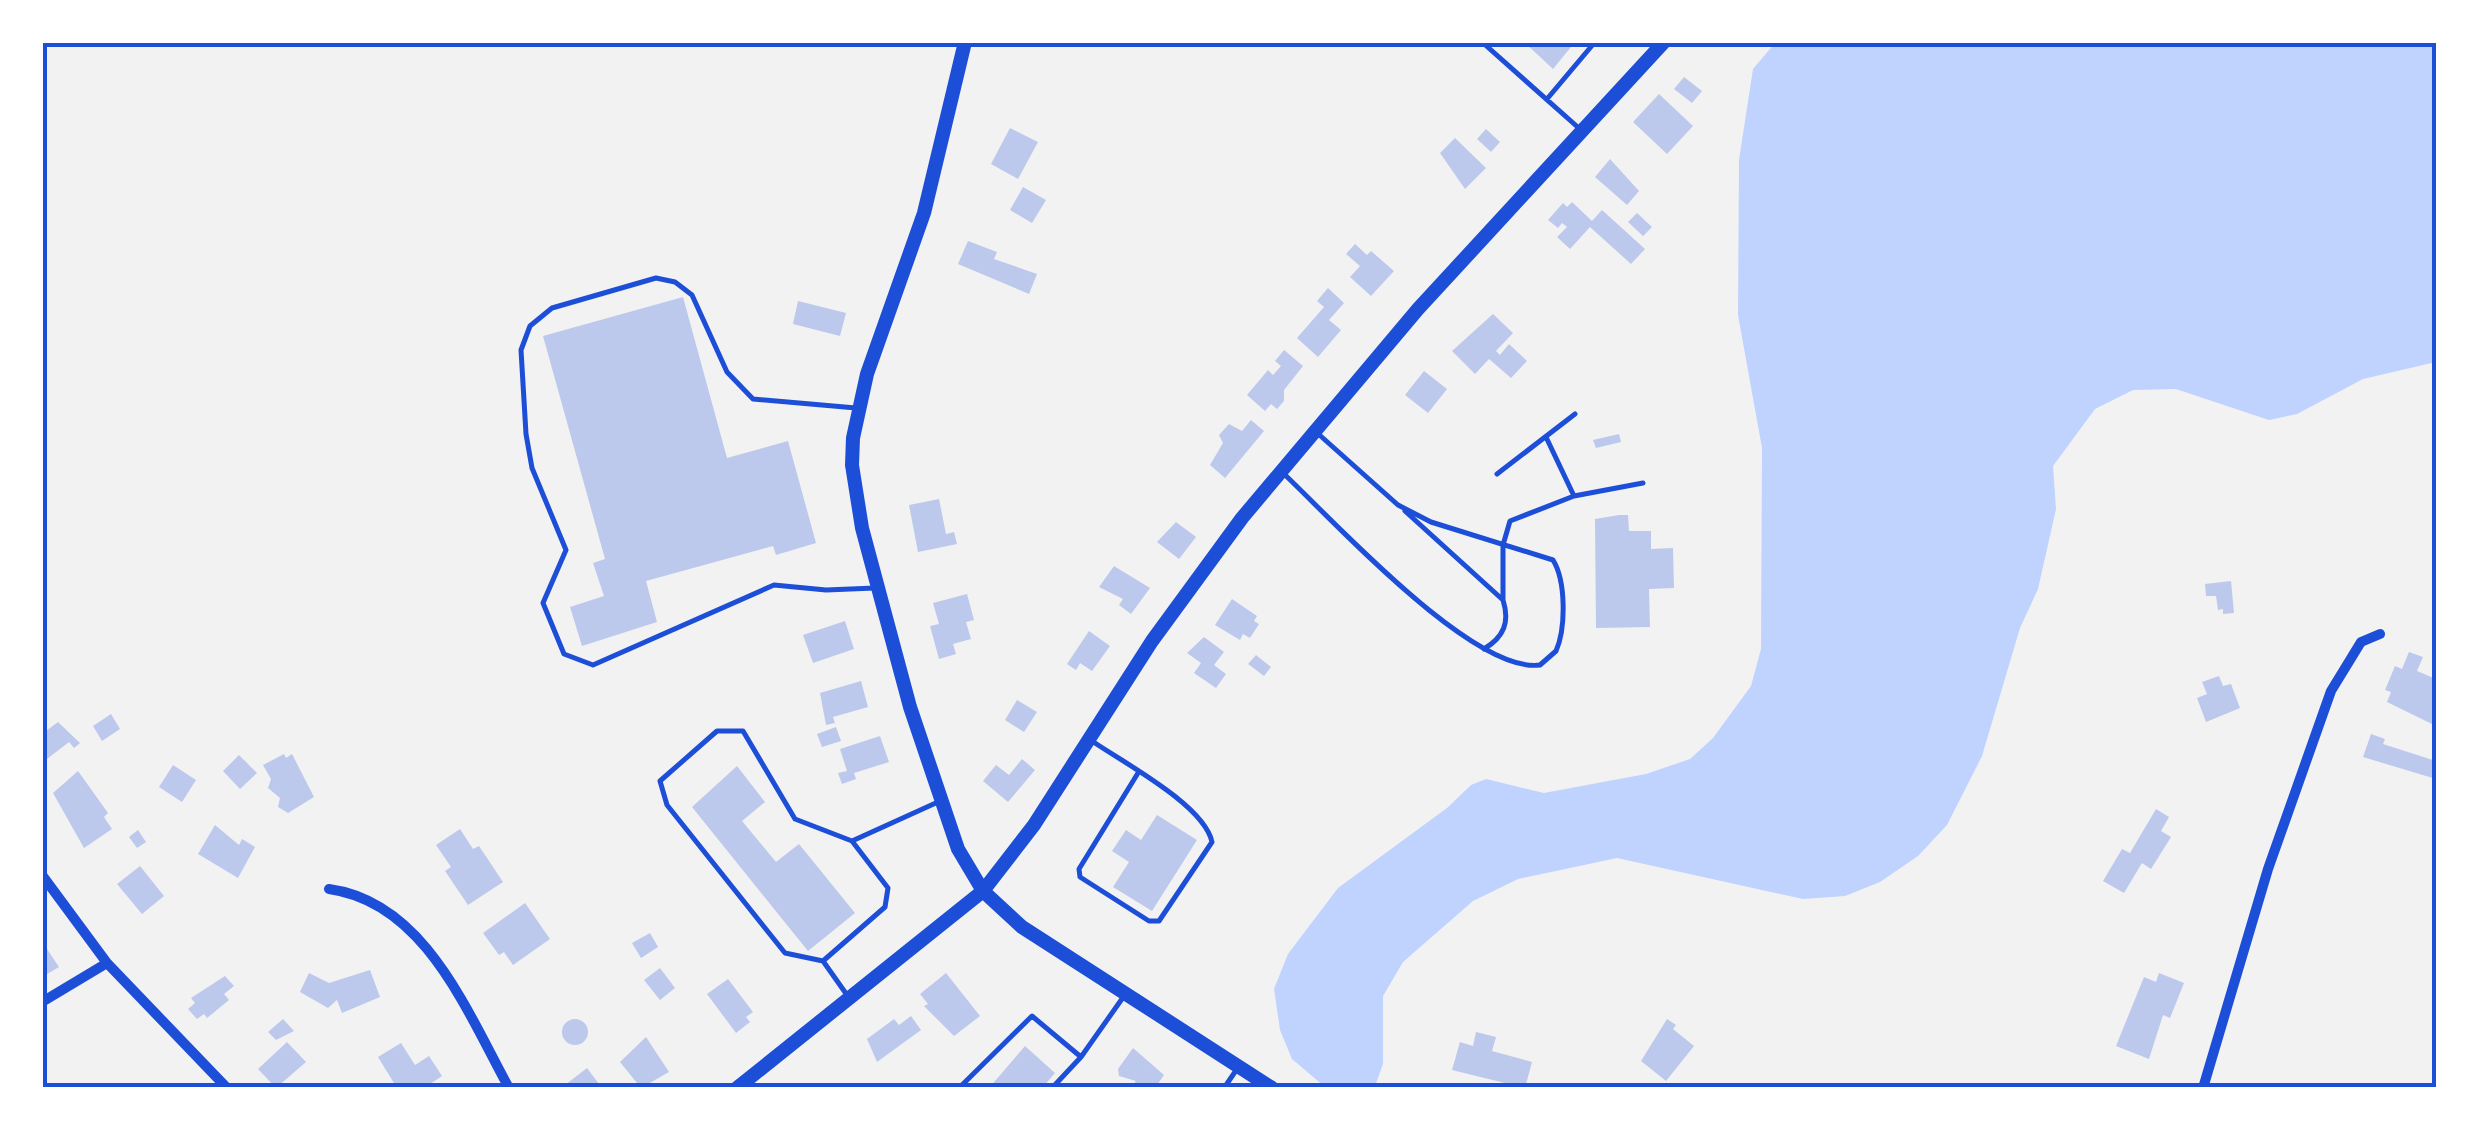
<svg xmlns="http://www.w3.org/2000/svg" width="2479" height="1130" font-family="Roboto,sans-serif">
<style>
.water{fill:#bfd3fe}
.building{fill:#bdc9ec}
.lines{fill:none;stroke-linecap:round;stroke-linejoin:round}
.service{stroke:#1d4ed8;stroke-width:5}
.minor{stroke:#1d4ed8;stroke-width:10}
.tertiary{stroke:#1d4ed8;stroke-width:14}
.neatline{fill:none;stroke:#1d4ed8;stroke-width:4}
</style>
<rect width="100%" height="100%" fill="#f2f2f2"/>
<path class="water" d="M1775,43h661v319l-73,17 -66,35 -28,6 -93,-31 -43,1 -38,19 -42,57 3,43 -18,80 -18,39 -38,128 -35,69 -29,31 -38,26 -35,14 -42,3 -186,-41 -99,21 -45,22 -70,61 -20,34v68l-8,22 -50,1 -33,-28 -12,-29 -6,-41 14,-35 50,-66 109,-80 24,-23 15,-6 58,14 102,-19 44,-15 23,-21 38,-52 10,-37 1,-201 -24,-133 1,-155 14,-91z"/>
<path class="building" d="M1524,42h51l-22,27z
M1684,77l18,14 -10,12 -18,-14z
M1659,94l34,32 -26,28 -34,-32z
M1010,128l28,14 -20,37 -27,-15z
M1486,129l14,13 -9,10 -14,-13z
M1455,138l31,30 -21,21 -25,-36z
M1610,159l29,32 -12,14 -32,-28z
M1023,187l23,13 -14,23 -22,-13z
M1572,202l20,19 10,-11 43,39 -14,15 -41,-37 -20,22 -13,-12 10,-10 -5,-4 -4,5 -10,-8 15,-17 4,4z
M1637,213l15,14 -9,9 -15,-14z
M968,241l29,11 -3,7 43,15 -8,20 -71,-30z
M1355,244l12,11 4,-4 23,20 -23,25 -21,-19 10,-11 -14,-12z
M1328,288l16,15 -15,17 12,10 -23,27 -21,-19 27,-31 -7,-6z
M683,297l44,161 61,-17 28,102 -40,12 -3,-9 -127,35 11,41 -75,24 -12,-39 34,-11 -11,-33 12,-4 -62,-223z
M798,301l48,12 -6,23 -47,-12z
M1493,314l20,19 -17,18 4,4 9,-11 18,17 -16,17 -22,-19 -14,15 -23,-23z
M1284,350l19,16 -19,24v11l-7,8 -6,-5 -6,7 -18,-16 21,-25 5,5 8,-9 -6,-5z
M1424,371l23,18 -19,24 -23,-18z
M1251,420l13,11 -39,47 -15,-13 13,-22 -4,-8 10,-11 13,7z
M1619,434l2,8 -25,6 -3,-8z
M939,499l7,35 8,-2 3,12 -39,8 -9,-47z
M1619,515h9l1,16h22v18l22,-1 1,40 -25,1 1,38 -54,1 -1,-109z
M1176,522l20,15 -17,22 -22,-17z
M1114,566l36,22 -19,26 -12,-9 4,-6 -24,-12z
M2231,581l3,32 -11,1v-5l-5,1 -2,-14h-10l-1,-12z
M967,594l7,26 -8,2 5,17 -18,5 3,10 -17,5 -9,-33 9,-2 -6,-21z
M1232,599l25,17 -3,5 5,3 -9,14 -7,-4 -3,6 -25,-15z
M845,621l9,28 -41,14 -10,-28z
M1089,631l21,15 -18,25 -12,-8 -4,7 -9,-6z
M1204,637l20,15 -10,13 12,9 -10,14 -22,-15 7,-10 -14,-10z
M2409,652l14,5 -6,14 19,8v47l-49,-24 4,-10 -6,-2 10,-24 7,3z
M1256,655l15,12 -7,9 -16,-12z
M2219,676l4,10 8,-2 9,24 -34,14 -9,-24 10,-4 -5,-12z
M861,681l7,26 -35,10 2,6 -9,2 -6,-32z
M1017,700l20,12 -13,20 -19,-12z
M111,714l9,15 -18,12 -9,-15z
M58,722l22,21 -6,5 -5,-6 -22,17 -5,-25z
M836,727l5,14 -19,6 -5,-13z
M2371,734l14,5 -2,5 53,17v18l-73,-22z
M880,736l9,26 -35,11 2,6 -14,5 -4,-11 9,-2 -7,-22z
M284,754l2,4 6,-4 22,43 -26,16 -10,-6 2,-9 -12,-10 3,-9 -8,-14z
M239,755l18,18 -17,16 -17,-18z
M1022,759l13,11 -27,32 -25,-21 13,-16 13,10z
M173,765l23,15 -14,22 -23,-15z
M737,766l28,36 -23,19 34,41 23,-18 56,69 -47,38 -116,-144z
M78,771l30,42 -4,4 8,12 -28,19 -31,-55z
M2156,809l13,8 -8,14 10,6 -20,32 -9,-6 -18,30 -21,-12 19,-32 8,4z
M1157,815l40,25 -45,71 -39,-24 16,-25 -17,-11 14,-21 15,10z
M215,825l24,20 3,-6 13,8 -17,31 -40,-24z
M460,829l13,20 6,-3 24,36 -35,23 -23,-34 6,-4 -15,-22z
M138,830l8,12 -9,6 -8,-11z
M140,866l24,30 -22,18 -25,-30z
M525,903l25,36 -37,26 -9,-13 -5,3 -16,-22z
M650,933l8,14 -17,11 -9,-15z
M45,946l14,21 -17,10v-30z
M660,968l15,20 -15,12 -16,-20z
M370,970l10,27 -38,16 -5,-13 -9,8 -28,-16 9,-19 20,10z
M946,973l34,43 -26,20 -30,-30 4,-2 -8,-10z
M2159,973l25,10 -14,35 -7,-3 -14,44 -33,-13 28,-69 12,5z
M225,976l9,10 -10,8 5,6 -22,18 -3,-4 -7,5 -9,-10 7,-6 -4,-5z
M728,979l25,33 -7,5 4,5 -14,11 -29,-39z
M911,1016l10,14 -44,32 -10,-23 27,-20 5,6z
M562 1032a13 13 0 1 1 26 0a13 13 0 1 1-26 0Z
M283,1019l11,12 -18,9 -8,-8z
M1667,1019l9,6 -3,4 21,17 -28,35 -25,-20z
M1476,1032l20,5 -4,14 40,11 -7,26 -73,-18 8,-28 13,4z
M646,1037l23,35 -28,16 -21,-26z
M287,1042l19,20 -30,26 -18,-19z
M401,1043l14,22 14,-9 13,20 -18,12h-27l-19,-31z
M1025,1046l30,27 -13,15h-53z
M1133,1048l31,27 -9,13h-25l6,-7 -17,-5 -1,-7z
M587,1068l15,20h-35l-2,-3z"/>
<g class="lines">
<path class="service" d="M1482,42l99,88
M1547,99l48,-57
M856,408l-103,-9 -26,-27 -35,-77 -17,-13 -19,-4 -104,30 -22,18 -9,24 5,84 6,34 34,82 -23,53 21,51 29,11 181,-80 52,5 49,-2
M1546,437l28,59
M1283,473c50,47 190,201 257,192l16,-14c10,-23 10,-70 -3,-91l-122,-38 -33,-17 -83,-74
M1497,474l78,-60
M1405,511l98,89c7,22 1,37 -19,49
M1503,600v-55l7,-24 64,-25 69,-13
M1092,741c32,22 112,64 120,101l-53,79h-10l-69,-44 -1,-8 59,-96
M823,961l62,-54 3,-19 -36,-47
M847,995l-24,-34 -38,-8 -118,-148 -7,-24 57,-50h26l52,88 57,22 86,-39
M959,1088l73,-72 49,41
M1052,1088l29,-31 43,-61
M1224,1088l13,-19"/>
<path class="minor" d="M42,875l65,88 120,125
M329,889c96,13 138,123 180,199
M42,1002l65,-39
M2203,1088l65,-219 63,-178 30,-49 19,-8"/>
<path class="tertiary" d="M965,42l-41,171 -57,161 -14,64 -1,27 10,63 48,179 48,142 25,42 39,36 250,161
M737,1088l246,-197 51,-66 118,-184 90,-123 176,-209 246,-267"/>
</g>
<rect width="2479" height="1130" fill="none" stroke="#ffffff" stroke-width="90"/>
<rect x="45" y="45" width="2389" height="1040" class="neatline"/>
</svg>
